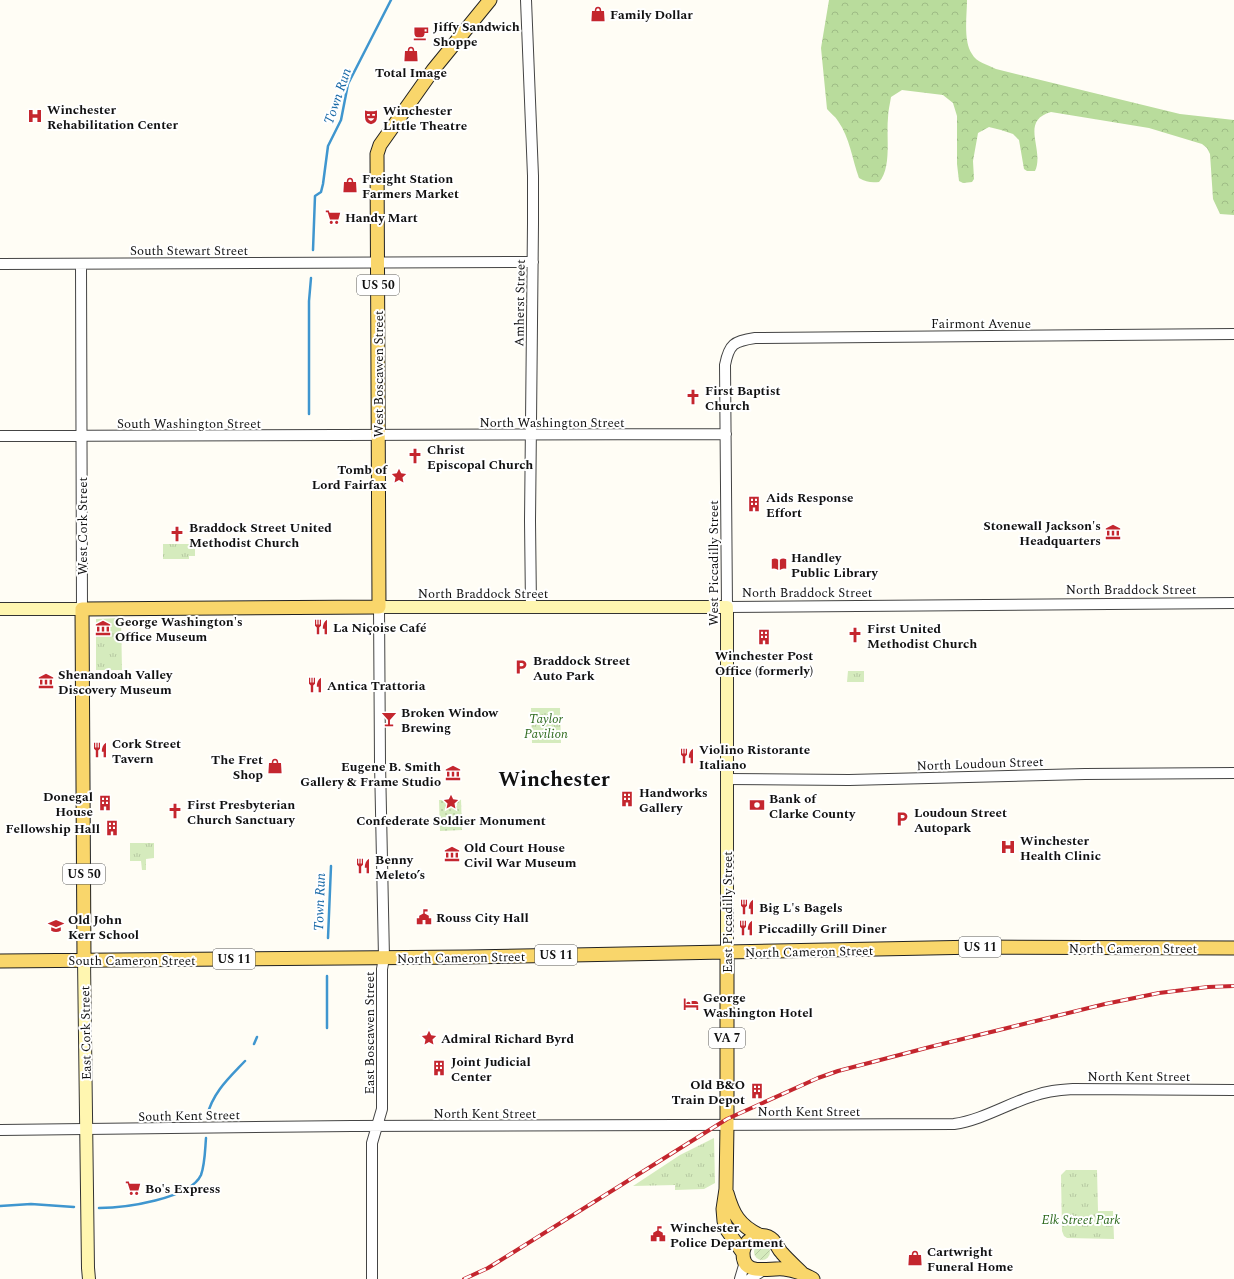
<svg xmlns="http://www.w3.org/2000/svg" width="1234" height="1279" font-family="Spectral,serif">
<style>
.grass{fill:url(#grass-dots)}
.forest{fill:url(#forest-crowns)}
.park{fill:url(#park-tufts)}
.garden{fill:url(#garden-furrows)}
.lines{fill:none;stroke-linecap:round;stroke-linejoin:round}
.stream{stroke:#3f96cf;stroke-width:2.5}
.tertiary-casing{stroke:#444;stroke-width:12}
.secondary-casing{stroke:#333;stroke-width:14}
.primary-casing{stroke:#222;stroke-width:15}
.tertiary{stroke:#fff;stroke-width:10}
.secondary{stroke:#fff6b0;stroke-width:12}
.primary{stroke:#f9d66b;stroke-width:13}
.rail-casing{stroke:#c4262e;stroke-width:4}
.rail{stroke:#fff;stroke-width:2.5;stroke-dasharray:8;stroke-linecap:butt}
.labels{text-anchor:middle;stroke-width:4;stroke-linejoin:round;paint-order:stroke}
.shield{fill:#fff;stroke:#585858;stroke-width:1}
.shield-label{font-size:12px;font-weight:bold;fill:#111}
.poi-label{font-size:13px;font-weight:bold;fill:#111;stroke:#fff;text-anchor:start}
.street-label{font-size:13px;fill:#111;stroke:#fff}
.park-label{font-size:13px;font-style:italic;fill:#2f6b1f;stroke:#fff}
.water-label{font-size:14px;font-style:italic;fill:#1768a6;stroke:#fff}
.town-label{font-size:21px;font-weight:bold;fill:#111;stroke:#fff}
</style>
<defs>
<pattern id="grass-dots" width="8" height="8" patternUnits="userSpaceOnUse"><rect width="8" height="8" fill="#d5ebbd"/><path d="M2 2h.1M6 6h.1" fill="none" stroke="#b6c8a1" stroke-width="1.8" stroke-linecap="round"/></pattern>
<pattern id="forest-crowns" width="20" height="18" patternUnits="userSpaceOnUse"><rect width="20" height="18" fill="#b9dc9c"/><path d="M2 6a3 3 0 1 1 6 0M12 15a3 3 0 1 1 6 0" fill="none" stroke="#9ebc85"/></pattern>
<pattern id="park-tufts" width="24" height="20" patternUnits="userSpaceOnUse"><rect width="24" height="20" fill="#d5ebbd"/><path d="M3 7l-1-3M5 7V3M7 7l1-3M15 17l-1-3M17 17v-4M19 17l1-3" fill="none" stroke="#b6c8a1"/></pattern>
<pattern id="garden-furrows" width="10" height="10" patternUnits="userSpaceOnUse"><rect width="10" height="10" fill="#d5ebbd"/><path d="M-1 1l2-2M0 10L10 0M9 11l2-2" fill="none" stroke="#b6c8a1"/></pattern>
</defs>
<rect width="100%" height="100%" fill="#fffdf5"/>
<path class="grass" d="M457,799h4l1,31 -22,1 -1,-31h8v6h10z"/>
<path class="forest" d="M829,0h138c0,15 -4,41 5,54 4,8 16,11 24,15l184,45 54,6v95l-14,-1 -7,-15 -3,-45 -3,-6 -5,-4 -53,-16 -98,-16c-32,9 -6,38 -16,59h-8l-3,-2 -5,-29 -6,-6 -12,-4 -12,-3 -11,6 -5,28 1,18 -2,3 -9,1 -4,-2 -2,-17v-48l-4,-13 -10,-8 -41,-5 -11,7c-1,7 -3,14 -3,21 -2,18 4,50 -9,64 -8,1 -13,0 -20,-4 -7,-19 -9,-40 -21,-57 -3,-5 -8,-8 -11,-12l-6,-61z"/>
<path class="park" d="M163,544h32v12h-6v3h-26z
M121,618l1,52h-26v-51z
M848,671h16v11h-17z
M531,708h29l1,35h-29z
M130,843h24v15l-8,1v11h-4l-1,-9h-11z
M714,1138l1,45 -11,6 -29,1v-5l-42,1 47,-31z
M1066,1170h31l1,41h15l1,28 -47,-1 -3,-2 -2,-5 -1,-56z"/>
<path class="garden" d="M754 1252a8 8 0 1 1 16 0a8 8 0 1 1-16 0Z"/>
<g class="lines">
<path class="stream" d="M313,250l2,-54 6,-4 2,-8 5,-38 13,-26 7,-36 43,-84
M309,414v-113l2,-23
M328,938l3,-72
M327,976v52
M254,1044l3,-7
M207,1116c6,-24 22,-38 38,-55
M0,1206l31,-2 43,3
M99,1208c25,0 91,-9 102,-33 4,-11 4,-25 5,-37"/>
<g class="tertiary-casing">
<path id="tertiary" d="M526,0l7,176v47l-3,298 1,86
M0,264l533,-2
M81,264l1,345
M1234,334l-479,4c-21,3 -26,6 -30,27l2,242 507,-4
M0,436l726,-2
M727,779l122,1 236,-6 149,-1
M0,1130l352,-4 602,-2c28,-4 53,-20 79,-28 13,-5 26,-6 40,-7l161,1
M372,1279v-136l10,-34v-140l2,-11 -4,-195 -1,-156
M740,1279l5,-17
M750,1279l12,-8"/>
</g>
<g class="secondary-casing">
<path id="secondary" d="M379,607h348v345
M0,609h82
M84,960l4,308 1,11"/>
</g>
<g class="primary-casing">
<path id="primary" d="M727,952v173l-1,64 -3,20 1,12 3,9 16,23
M84,960l-2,-351 297,-2 -2,-453 3,-9 53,-75 57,-70
M0,961l467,-4 513,-10 254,1
M727,1193c6,21 12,32 32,42
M802,1273c-7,-7 -14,-13 -20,-20 -4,-4 -5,-9 -9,-13 -6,-6 -16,-6 -22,-1 -5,3 -7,8 -8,13 -1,26 27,15 41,17 11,1 20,5 29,10"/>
</g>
<use href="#tertiary" class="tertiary"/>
<use href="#secondary" class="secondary"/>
<use href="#primary" class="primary"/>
<g class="rail-casing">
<path id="rail" d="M464,1279l24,-11 239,-149 91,-41 20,-7 92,-24 175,-43 54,-11 49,-6 26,-1"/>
</g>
<use href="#rail" class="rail"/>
</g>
<defs>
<g id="shop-bare" transform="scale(1.2)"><path d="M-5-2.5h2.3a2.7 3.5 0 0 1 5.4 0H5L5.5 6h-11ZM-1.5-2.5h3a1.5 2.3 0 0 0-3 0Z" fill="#c4262e" stroke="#fff" stroke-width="2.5" paint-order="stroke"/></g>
<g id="cafe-bare" transform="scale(1.2)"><path d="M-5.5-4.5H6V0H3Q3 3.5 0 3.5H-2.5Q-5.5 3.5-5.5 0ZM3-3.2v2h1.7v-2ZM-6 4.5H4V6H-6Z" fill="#c4262e" stroke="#fff" stroke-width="2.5" paint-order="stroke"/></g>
<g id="hospital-bare" transform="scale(1.2)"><path d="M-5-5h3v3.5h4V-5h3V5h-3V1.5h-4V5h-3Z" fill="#c4262e" stroke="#fff" stroke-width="2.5" paint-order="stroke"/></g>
<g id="theatre-bare" transform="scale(1.2)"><path d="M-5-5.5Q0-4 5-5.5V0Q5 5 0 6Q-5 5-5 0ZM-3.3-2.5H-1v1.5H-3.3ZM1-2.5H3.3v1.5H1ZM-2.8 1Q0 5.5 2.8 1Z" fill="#c4262e" stroke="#fff" stroke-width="2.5" paint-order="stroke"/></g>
<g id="supermarket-bare" transform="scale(1.2)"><path d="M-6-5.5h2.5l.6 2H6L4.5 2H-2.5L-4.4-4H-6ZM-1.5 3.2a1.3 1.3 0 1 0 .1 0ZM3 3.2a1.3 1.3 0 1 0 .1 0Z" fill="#c4262e" stroke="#fff" stroke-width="2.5" paint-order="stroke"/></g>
<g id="church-bare" transform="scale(1.2)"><path d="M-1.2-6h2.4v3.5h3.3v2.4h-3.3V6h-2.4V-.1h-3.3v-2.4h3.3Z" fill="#c4262e" stroke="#fff" stroke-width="2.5" paint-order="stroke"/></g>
<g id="sight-bare" transform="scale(1.2)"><path d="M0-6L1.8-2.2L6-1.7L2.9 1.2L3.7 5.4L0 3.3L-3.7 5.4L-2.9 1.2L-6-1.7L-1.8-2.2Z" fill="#c4262e" stroke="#fff" stroke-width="2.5" paint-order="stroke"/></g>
<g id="building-bare" transform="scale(1.2)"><path d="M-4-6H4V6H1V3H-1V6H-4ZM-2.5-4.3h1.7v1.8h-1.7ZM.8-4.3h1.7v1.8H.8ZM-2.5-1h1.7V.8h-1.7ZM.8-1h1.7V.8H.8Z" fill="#c4262e" stroke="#fff" stroke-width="2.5" paint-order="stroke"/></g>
<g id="museum-bare" transform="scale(1.2)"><path d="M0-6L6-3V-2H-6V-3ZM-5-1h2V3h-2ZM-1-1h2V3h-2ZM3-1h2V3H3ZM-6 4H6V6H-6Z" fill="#c4262e" stroke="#fff" stroke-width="2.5" paint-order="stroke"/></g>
<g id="library-bare" transform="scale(1.2)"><path d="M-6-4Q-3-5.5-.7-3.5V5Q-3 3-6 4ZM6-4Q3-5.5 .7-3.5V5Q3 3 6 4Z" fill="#c4262e" stroke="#fff" stroke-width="2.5" paint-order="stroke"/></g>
<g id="restaurant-bare" transform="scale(1.2)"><path d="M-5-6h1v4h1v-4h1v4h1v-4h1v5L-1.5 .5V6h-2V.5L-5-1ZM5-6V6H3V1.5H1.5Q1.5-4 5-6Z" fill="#c4262e" stroke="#fff" stroke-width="2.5" paint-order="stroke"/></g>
<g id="parking-bare" transform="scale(1.2)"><path d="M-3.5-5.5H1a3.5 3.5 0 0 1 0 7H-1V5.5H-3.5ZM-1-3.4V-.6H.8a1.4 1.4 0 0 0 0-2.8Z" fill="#c4262e" stroke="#fff" stroke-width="2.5" paint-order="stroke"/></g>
<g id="bar-bare" transform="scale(1.2)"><path d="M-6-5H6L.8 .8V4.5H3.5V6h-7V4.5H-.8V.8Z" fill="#c4262e" stroke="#fff" stroke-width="2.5" paint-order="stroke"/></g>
<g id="bank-bare" transform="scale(1.2)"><path d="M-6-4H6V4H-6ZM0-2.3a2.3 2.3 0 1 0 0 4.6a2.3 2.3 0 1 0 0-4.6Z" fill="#c4262e" stroke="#fff" stroke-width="2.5" paint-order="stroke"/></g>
<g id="civic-bare" transform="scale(1.2)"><path d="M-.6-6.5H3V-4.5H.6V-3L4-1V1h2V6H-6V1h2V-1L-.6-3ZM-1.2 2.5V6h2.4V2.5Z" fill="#c4262e" stroke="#fff" stroke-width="2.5" paint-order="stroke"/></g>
<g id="university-bare" transform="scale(1.2)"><path d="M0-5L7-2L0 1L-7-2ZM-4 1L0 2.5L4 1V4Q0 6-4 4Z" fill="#c4262e" stroke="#fff" stroke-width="2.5" paint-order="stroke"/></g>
<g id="hotel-bare" transform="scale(1.2)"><path d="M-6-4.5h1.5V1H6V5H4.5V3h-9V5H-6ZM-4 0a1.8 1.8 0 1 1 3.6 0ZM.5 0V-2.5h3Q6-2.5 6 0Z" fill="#c4262e" stroke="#fff" stroke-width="2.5" paint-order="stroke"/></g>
</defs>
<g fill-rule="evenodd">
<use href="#shop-bare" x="598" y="14"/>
<use href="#cafe-bare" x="421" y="33"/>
<use href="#shop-bare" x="411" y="54"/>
<use href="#hospital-bare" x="35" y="116"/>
<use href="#theatre-bare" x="371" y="117"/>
<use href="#shop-bare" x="350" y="185"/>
<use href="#supermarket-bare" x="333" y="217"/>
<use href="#church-bare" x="693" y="397"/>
<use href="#church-bare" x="415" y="456"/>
<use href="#sight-bare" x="399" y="476"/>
<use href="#building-bare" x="754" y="504"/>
<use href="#museum-bare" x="1113" y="532"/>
<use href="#church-bare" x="177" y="534"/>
<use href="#library-bare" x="779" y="564"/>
<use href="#restaurant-bare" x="321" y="627"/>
<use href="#museum-bare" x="103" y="628"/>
<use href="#church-bare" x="855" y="635"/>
<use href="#building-bare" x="764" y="637"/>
<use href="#parking-bare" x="521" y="667"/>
<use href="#museum-bare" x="46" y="681"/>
<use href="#restaurant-bare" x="315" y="685"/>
<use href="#bar-bare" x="389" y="719"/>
<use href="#restaurant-bare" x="100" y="750"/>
<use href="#restaurant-bare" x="687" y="756"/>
<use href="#shop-bare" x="275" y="766"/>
<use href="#museum-bare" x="453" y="773"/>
<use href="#building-bare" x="627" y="799"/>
<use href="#sight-bare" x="451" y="802"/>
<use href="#building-bare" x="105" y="803"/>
<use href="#bank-bare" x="757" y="805"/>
<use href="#church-bare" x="175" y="811"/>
<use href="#parking-bare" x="902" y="819"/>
<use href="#building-bare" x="112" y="828"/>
<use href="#hospital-bare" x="1008" y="847"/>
<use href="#museum-bare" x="452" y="854"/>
<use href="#restaurant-bare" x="363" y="866"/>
<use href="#restaurant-bare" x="747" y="907"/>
<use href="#civic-bare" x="424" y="917"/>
<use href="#university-bare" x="56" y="926"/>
<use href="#restaurant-bare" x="746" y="928"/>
<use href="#hotel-bare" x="691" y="1004"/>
<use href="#sight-bare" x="429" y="1038"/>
<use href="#building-bare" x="439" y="1068"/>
<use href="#building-bare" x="757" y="1091"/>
<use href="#supermarket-bare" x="133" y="1188"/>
<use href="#civic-bare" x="658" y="1234"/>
<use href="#shop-bare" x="915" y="1258"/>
</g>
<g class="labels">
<g class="shield">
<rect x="357" y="275" width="42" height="20" rx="3"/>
<rect x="63" y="864" width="42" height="20" rx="3"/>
<rect x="959" y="937" width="42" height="20" rx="3"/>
<rect x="535" y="945" width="42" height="20" rx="3"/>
<rect x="213" y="949" width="42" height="20" rx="3"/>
<rect x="709" y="1028" width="36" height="20" rx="3"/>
</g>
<g class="shield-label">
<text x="378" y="289">US 50</text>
<text x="84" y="878">US 50</text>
<text x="980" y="951">US 11</text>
<text x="556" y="959">US 11</text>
<text x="234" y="963">US 11</text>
<text x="727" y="1042">VA 7</text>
</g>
<g class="poi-label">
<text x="610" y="19">Family Dollar</text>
<text x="433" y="31">Jiffy Sandwich<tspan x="433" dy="15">Shoppe</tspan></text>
<text x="411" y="77" text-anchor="middle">Total Image</text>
<text x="47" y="114">Winchester<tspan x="47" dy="15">Rehabilitation Center</tspan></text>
<text x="383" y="115">Winchester<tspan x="383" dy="15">Little Theatre</tspan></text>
<text x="362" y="183">Freight Station<tspan x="362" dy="15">Farmers Market</tspan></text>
<text x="345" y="222">Handy Mart</text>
<text x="705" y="395">First Baptist<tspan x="705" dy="15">Church</tspan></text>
<text x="427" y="454">Christ<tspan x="427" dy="15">Episcopal Church</tspan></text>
<text x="387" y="474" text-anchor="end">Tomb of<tspan x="387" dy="15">Lord Fairfax</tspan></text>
<text x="766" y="502">Aids Response<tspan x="766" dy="15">Effort</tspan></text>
<text x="1101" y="530" text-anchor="end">Stonewall Jackson's<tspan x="1101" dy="15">Headquarters</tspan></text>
<text x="189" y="532">Braddock Street United<tspan x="189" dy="15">Methodist Church</tspan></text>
<text x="791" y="562">Handley<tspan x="791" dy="15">Public Library</tspan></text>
<text x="115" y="626">George Washington's<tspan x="115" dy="15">Office Museum</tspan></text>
<text x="333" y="632">La Niçoise Café</text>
<text x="867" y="633">First United<tspan x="867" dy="15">Methodist Church</tspan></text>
<text x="764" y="660" text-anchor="middle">Winchester Post<tspan x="764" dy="15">Office (formerly)</tspan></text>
<text x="533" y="665">Braddock Street<tspan x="533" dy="15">Auto Park</tspan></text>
<text x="58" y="679">Shenandoah Valley<tspan x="58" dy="15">Discovery Museum</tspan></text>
<text x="327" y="690">Antica Trattoria</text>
<text x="401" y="717">Broken Window<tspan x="401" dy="15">Brewing</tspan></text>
<text x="112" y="748">Cork Street<tspan x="112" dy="15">Tavern</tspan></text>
<text x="699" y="754">Violino Ristorante<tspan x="699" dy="15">Italiano</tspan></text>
<text x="263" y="764" text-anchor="end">The Fret<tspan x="263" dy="15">Shop</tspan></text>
<text x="441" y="771" text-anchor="end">Eugene B. Smith<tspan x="441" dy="15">Gallery &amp; Frame Studio</tspan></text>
<text x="639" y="797">Handworks<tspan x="639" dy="15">Gallery</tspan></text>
<text x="93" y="801" text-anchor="end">Donegal<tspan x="93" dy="15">House</tspan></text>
<text x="769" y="803">Bank of<tspan x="769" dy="15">Clarke County</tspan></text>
<text x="187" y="809">First Presbyterian<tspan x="187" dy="15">Church Sanctuary</tspan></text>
<text x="914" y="817">Loudoun Street<tspan x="914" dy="15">Autopark</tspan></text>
<text x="451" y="825" text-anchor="middle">Confederate Soldier Monument</text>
<text x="100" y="833" text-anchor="end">Fellowship Hall</text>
<text x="1020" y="845">Winchester<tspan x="1020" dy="15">Health Clinic</tspan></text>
<text x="464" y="852">Old Court House<tspan x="464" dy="15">Civil War Museum</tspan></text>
<text x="375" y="864">Benny<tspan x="375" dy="15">Meleto’s</tspan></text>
<text x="759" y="912">Big L's Bagels</text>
<text x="436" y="922">Rouss City Hall</text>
<text x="68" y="924">Old John<tspan x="68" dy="15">Kerr School</tspan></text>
<text x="758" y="933">Piccadilly Grill Diner</text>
<text x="703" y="1002">George<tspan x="703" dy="15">Washington Hotel</tspan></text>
<text x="441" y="1043">Admiral Richard Byrd</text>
<text x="451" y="1066">Joint Judicial<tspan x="451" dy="15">Center</tspan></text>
<text x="745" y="1089" text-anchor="end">Old B&amp;O<tspan x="745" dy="15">Train Depot</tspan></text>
<text x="145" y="1193">Bo's Express</text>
<text x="670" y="1232">Winchester<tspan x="670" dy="15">Police Department</tspan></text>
<text x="927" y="1256">Cartwright<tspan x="927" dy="15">Funeral Home</tspan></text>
</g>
<g class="street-label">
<text x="189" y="255">South Stewart Street</text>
<text transform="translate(519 303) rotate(-89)" y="5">Amherst Street</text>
<text x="981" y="328">Fairmont Avenue</text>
<text transform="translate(378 374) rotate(-90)" y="5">West Boscawen Street</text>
<text x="552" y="427">North Washington Street</text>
<text x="189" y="428">South Washington Street</text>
<text transform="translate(82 526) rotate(-90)" y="5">West Cork Street</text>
<text transform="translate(713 563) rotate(-90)" y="5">West Piccadilly Street</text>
<text x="1131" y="594">North Braddock Street</text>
<text x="807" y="597">North Braddock Street</text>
<text x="483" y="598">North Braddock Street</text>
<text transform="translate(980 763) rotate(-2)" y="5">North Loudoun Street</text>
<text transform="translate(727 912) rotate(-90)" y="5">East Piccadilly Street</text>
<text x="1133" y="953">North Cameron Street</text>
<text transform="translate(809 951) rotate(-1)" y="5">North Cameron Street</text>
<text transform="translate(461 957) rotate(-1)" y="5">North Cameron Street</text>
<text x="132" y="965">South Cameron Street</text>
<text transform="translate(85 1033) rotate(-91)" y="5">East Cork Street</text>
<text transform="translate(369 1033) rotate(-90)" y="5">East Boscawen Street</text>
<text x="1139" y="1081">North Kent Street</text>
<text x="809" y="1116">North Kent Street</text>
<text x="485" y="1118">North Kent Street</text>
<text transform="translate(189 1115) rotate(-1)" y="5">South Kent Street</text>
</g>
<g class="park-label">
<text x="546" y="723">Taylor<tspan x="546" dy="15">Pavilion</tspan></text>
<text x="1081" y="1224">Elk Street Park</text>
</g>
<g class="water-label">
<text transform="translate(337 96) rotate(-71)" y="5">Town Run</text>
<text transform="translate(319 902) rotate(-88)" y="5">Town Run</text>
</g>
<g class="town-label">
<text x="554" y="786">Winchester</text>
</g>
</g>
</svg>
